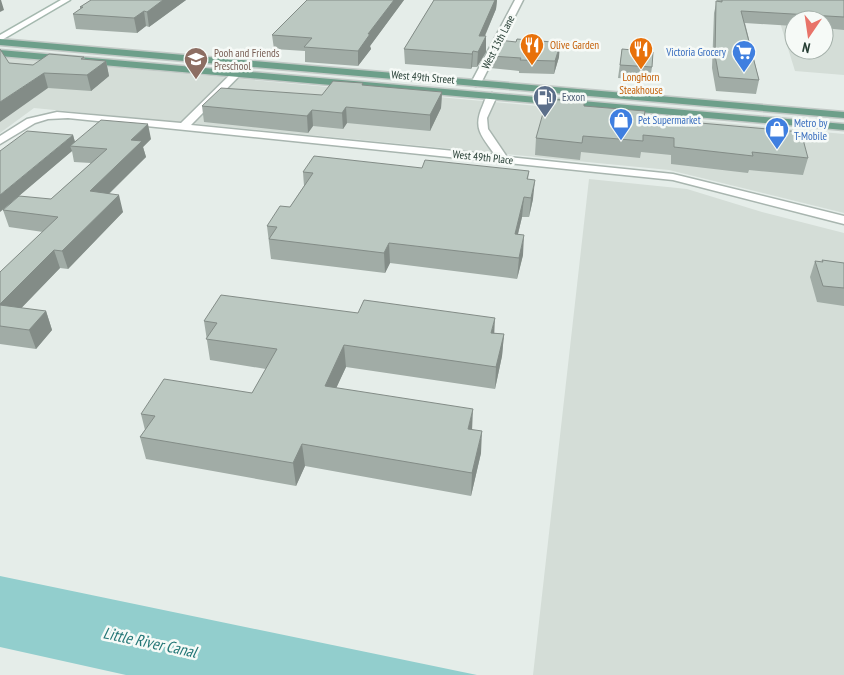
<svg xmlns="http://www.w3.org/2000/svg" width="844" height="675" font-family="'PT Sans Narrow',sans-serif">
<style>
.built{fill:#d4ddd7;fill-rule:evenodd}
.water{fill:#92cecd}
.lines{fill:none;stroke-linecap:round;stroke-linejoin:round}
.street-casing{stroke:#a8b5af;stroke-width:3}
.secondary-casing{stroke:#a4b8ae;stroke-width:3}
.primary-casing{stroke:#c2c9c6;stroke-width:3}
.street{fill:#fff;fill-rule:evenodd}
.secondary{fill:#fff;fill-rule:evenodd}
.primary{fill:#6d9f8a;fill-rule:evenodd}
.wall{fill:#a1aca6}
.shaded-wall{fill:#838c87}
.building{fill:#bbc8c1;stroke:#838c87}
.labels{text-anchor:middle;stroke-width:5;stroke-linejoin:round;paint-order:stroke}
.far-street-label{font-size:11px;fill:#263e34;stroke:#f6faf7}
.far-food-label{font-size:11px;fill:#c56008;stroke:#f6faf7;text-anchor:start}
.far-shop-label{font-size:11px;fill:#366cbe;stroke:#f6faf7;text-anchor:start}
.far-education-label{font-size:11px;fill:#785e54;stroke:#f6faf7;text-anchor:start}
.far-service-label{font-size:11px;fill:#4e5e75;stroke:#f6faf7;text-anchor:start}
.near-water-label{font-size:16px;font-style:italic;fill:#237676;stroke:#f6faf7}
</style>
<rect width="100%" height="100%" fill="#e5ede9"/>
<path class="built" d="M773,0h71v75l-49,-4zM794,20h30v30h-30z
M0,57l844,77v79l-175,-43 -635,-62 -34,25z
M589,179l98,10 75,23 82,21v442h-311z"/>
<path class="water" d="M0,576l477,99h-351l-126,-28z"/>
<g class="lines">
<g class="street-casing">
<path id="street" d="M515,0h8l-42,83 -5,3 -3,-1 -2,-2z
M247,60l3,1v4l-59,60 304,30c-13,-19 -23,-26 -12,-50 2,-5 3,-10 9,-12l5,3 -10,22 1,11 19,28 166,17 171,42v8l-171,-44 -605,-62 -20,1 -13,4 -35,21v-8l27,-17 30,-7 124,11 63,-62z"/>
</g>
<g class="secondary-casing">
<path id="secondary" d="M61,0h9l-70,41v-6z"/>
</g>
<g class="primary-casing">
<path id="primary" d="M0,39l844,73v6l-844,-73z
M0,50l844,74v6l-844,-74z"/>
</g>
<use href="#street" class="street"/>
<use href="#secondary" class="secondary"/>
<use href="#primary" class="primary"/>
</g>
<path class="wall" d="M91,0h95l-37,27 -3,-1 -9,7 -61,-4 -3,-15 7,-5v-2z
M307,0h97l-34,46 1,3 -13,17 -53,-4v-11l-31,-2 -2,-14z
M434,0h63l-1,9 -11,27 1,16 -9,15h-5l-1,2 -66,-5 -1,-15z
M717,0h127v30l-20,-2v-8h-30v6l-49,-3 14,57 -3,14 -40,-3 -4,-23 2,-55z
M552,44l7,13 -5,17 -35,-1v-2l-29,-3 1,-12z
M622,49l30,18 -2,13 -32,-2z
M84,57l1,2 21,2 3,15 -18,15 -43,-3 -39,-25 24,2z
M363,86l79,6 -1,16 -11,23 -83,-8 -4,6 -30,-3 -5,7 -104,-11 -2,-16 120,-11z
M584,106l60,12 164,40 -5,17 -54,-5 -1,3 -77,-9v-9l-30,-3 -1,6 -59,-6 -1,8 -45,-5 1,-17z
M73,135l2,7 76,-3 -8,8 3,10 -37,37 14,18 -55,57 -8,-1 -39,40 25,3 6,19 -16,19 -36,-5v-72l43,-40 -34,-5 -6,-17 48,-11 40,-36 -17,-1 -2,-11 -72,61z
M422,168l107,3 -1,8 5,20 -4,18h-7l-4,17 5,21 -6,24 -127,-16 -5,10 -114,-14 -4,-33 23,-19 14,-21 -1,-14z
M822,260l22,3v43l-27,-4 -7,-25 5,-16 7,1z
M204,321l290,12 10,1 -2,22 -7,33 -149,-22 -10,21 136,41 9,24 -10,43 -166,-30 -9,20 -150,-27 -6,-22 5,-7 -4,-16 111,-21 14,-24 -56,-9z"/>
<path class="shaded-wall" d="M0,0h1l3,10 -4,2z
M163,0h23l-37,27 -2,-15z
M394,0h10l-34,46 1,3 -13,17v-15l10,-17z
M492,0h5l-1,9 -16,38 6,-11v16l-9,15 2,-31z
M144,11l2,15 -9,7 -3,-15z
M560,45l-1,12 -5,17 1,-13z
M473,51l-1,16 -1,2 1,-15z
M106,61l3,15 -18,15 -4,-16z
M44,73l4,15 -48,34v-20z
M442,92l-1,16 -11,23v-16z
M346,107l1,16 -4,6 -1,-16z
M312,110l1,16 -5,7 -1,-17z
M148,124l3,15 -8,8 3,10 -52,51 -4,-17 41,-51z
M73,135l3,11h-6l2,5 -72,61v-17z
M535,180l-2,19 -4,18 2,-19z
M119,195l4,17 -55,57 -6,-18z
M524,197l-2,20 -9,37 2,-20z
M524,235l-1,20 -6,24 2,-21z
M389,243l1,20 -5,10 -1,-20z
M54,250l6,18 -54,56 -6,-17v-3z
M46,311l6,19 -16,19 -7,-19z
M495,318l-1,21 -3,-6z
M504,334l-2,22 -7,33 1,-22z
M344,345l2,22 -19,41 -2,-22z
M473,409l-1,22 -4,-2z
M482,431l-1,22 -10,43 1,-23z
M302,444l3,22 -9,20 -3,-23z"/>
<path class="building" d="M91,0h72l-16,12 -3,-1 -10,7 -61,-4 10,-7h-3z
M307,0h87l-26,34h2l-12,17 -54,-4 8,-9 -40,-3z
M434,0h61l-16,36h7l-8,16 -5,-1 -1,3 -68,-5z
M722,0h122v17l-103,-6 18,69 -40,-3 -4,-22 1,-54 6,1z
M517,39l35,3v2l8,1 -5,16 -35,-1 1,-2 -30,-2 8,-16 17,2z
M0,49l9,14 24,2 16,-11 35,3 -3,2 25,2 -19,14 -43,-2 -44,29z
M622,49l31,3 -1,15 -32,-2z
M333,81l30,2 -1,2 80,7 -12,23 -84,-8 -4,6 -30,-3 -5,6 -105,-10 19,-18 101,7z
M547,99l37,3v4l61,5 -1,7 157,14 7,26 -56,-6 1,4 -79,-9v-9l-31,-3v6l-60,-5 -1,7 -46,-5z
M101,120l47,4 -17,16 11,1 -52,50 29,4 -57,56 -8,-1 -54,54v-32l58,-55 -55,-7 16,-14 32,3 56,-50 -37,-3z
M27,131l46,4 -73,60v-44z
M314,156l108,12 3,-8 104,11 -2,8 8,1 -4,18 -7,-1 -9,37 9,1 -5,23 -130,-15 -5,10 -115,-14 8,-12 -10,-1 13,-20 10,1 23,-34 -10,-1z
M822,260l22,3v25l-21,-2 -8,-25 8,1z
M221,295l137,18 6,-13 131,18 -4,15 13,1 -8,33 -152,-22 -19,41 148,23 -5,20 14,2 -10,42 -170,-29 -9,19 -153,-26 15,-21 -14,-2 23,-35 88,14 25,-44 -71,-10 11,-16 -13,-2z
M0,305l46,6 -17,19 -29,-4z"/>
<defs>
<g id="restaurant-pin" transform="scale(1.25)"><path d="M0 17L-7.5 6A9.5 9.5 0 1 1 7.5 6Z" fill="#e8710a" stroke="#f6faf7"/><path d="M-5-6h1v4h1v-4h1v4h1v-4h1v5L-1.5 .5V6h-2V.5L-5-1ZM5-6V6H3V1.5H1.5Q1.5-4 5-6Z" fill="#fff"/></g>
<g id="supermarket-pin" transform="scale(1.25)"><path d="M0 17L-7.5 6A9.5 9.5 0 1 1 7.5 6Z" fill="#3f7fe0" stroke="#f6faf7"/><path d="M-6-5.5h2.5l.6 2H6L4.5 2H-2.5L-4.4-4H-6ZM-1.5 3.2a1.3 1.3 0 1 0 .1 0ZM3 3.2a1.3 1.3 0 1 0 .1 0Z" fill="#fff"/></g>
<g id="school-pin" transform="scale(1.25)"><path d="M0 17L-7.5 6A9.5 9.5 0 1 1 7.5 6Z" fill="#8d6e63" stroke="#f6faf7"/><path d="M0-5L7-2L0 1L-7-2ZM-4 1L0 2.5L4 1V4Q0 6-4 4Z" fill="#fff"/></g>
<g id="fuel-pin" transform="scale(1.25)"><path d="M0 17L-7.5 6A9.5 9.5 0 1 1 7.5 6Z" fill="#5c6f8a" stroke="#f6faf7"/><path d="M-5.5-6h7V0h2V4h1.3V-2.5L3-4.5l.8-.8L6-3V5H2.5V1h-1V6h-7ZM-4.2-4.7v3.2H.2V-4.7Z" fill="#fff"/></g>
<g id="shop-pin" transform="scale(1.25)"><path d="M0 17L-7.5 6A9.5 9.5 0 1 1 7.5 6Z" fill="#3f7fe0" stroke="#f6faf7"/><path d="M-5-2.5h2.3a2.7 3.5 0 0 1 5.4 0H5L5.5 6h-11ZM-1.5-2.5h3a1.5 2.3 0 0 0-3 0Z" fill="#fff"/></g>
</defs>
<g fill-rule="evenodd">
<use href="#restaurant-pin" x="532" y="45"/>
<use href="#restaurant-pin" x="641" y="49"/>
<use href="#supermarket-pin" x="744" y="52"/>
<use href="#school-pin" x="196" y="59"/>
<use href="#fuel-pin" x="545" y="97"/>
<use href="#shop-pin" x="621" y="120"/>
<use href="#shop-pin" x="777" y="129"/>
</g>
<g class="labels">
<g class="far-street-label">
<text transform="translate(498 42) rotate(-63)" y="4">West 13th Lane</text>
<text transform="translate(423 77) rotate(5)" y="4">West 49th Street</text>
<text transform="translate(483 157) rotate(6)" y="4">West 49th Place</text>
</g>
<g class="far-food-label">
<text x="550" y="49">Olive Garden</text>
<text x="641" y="81" text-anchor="middle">LongHorn<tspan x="641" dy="13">Steakhouse</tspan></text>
</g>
<g class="far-shop-label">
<text x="726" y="56" text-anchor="end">Victoria Grocery</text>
<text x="638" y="124">Pet Supermarket</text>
<text x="794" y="127">Metro by<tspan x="794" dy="13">T-Mobile</tspan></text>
</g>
<g class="far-education-label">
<text x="214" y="57">Pooh and Friends<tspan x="214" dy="13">Preschool</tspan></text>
</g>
<g class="far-service-label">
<text x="562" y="101">Exxon</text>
</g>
<g class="near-water-label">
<text transform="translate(150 642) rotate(12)" y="6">Little River Canal</text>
</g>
</g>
<g transform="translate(809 35) rotate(193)"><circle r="24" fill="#f6faf7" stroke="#a3afa9"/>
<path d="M0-4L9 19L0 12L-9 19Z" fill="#e87369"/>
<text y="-8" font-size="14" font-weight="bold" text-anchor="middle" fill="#263e34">N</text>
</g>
</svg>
